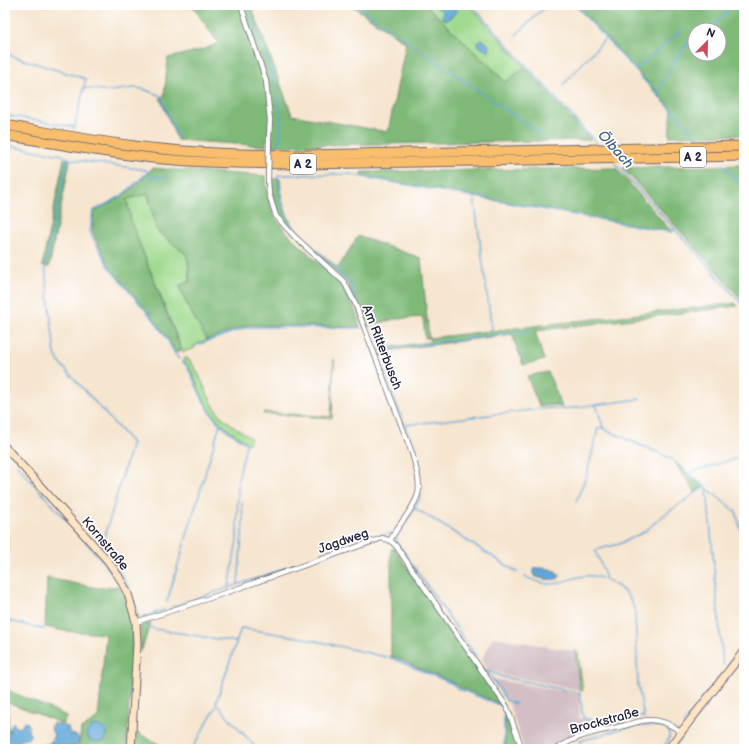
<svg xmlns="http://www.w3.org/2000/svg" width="749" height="754" font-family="'Balsamiq Sans',sans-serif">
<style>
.industrial{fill:#d2bec4}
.green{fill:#9ed98c;stroke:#607e64}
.forest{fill:#7eb978;stroke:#506e5a;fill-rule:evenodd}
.water{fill:#60a7d6;stroke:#416488}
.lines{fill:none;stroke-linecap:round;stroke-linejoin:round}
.stream{stroke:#60a7d6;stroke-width:1.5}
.street-casing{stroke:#6c666f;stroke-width:6}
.secondary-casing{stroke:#6c666f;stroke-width:9}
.highway-casing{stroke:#6c666f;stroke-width:11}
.street{stroke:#fff;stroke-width:4.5}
.secondary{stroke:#fde5c5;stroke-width:7}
.highway{stroke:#f9be6d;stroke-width:9}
.street-bridge-casing{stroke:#6c666f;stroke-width:6;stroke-linecap:butt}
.street-bridge{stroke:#fff;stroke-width:4.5}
.labels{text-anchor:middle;stroke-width:3.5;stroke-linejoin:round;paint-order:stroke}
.shield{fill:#fff;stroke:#646476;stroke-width:1}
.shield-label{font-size:12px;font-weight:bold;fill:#22223b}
.street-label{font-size:13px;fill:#22223b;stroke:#fff}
.water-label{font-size:14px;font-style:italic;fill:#3e5e81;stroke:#fff}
</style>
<rect width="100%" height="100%" fill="#fff"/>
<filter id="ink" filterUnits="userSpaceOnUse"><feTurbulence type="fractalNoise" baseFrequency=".025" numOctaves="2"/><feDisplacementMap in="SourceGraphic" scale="8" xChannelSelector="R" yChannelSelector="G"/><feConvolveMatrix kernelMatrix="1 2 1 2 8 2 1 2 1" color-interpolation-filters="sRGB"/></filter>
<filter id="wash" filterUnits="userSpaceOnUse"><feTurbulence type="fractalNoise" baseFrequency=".012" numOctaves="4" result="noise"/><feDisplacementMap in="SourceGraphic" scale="16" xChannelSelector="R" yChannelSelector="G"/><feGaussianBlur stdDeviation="0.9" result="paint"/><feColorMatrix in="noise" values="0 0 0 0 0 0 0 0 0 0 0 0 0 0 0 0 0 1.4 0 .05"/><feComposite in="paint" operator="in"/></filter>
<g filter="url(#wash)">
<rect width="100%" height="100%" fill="#f6e5cf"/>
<path class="industrial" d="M493,637l82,14 5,39 -76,-15 -17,-7 -5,-8z
M493,679l86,15 1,24 18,5 2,4 -31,10 -18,12h-27l-16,-49z"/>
<path class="green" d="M426,5h43l56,62 -19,15z
M148,194l9,37 29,23 2,8 2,19 -11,5 9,21 19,33 -12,5v3l-12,4 -52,-130 -4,-23z
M186,357c15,14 18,34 29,51 8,13 24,21 36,30l-2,6c-15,-10 -31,-20 -40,-35 -10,-16 -13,-34 -26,-48z
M334,359l-2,59 -69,-4 1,-2 67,5z
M575,651l3,2 5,38 -3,-1z
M5,702l3,1 1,46h-4z"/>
<path class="forest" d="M192,5h59l41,110 96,17 18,-89 -55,-38h75l80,77 19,-15 66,73 -320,6v-7h-5v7l-89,-6 -17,-42 4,-2 4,-38 37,-9 13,-6z
M576,5h168v130l-75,1 3,-27zM695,30h24v24h-24z
M64,159l6,2 -21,106 -7,-1z
M744,165v137l-121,-134z
M152,168l114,8 1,18 8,24 18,21 48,44 12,21 7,23 -112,-2 -41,15 -19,-33 -9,-21 11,-5 -2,-19 -2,-8 -29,-23 -9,-37 -21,5 4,23 50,128 -6,3 -7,-14 -15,-21 -43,-50 -18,-37 2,-19c22,-12 43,-24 58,-44z
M616,168l56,64 -310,-56 -1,-4z
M271,179h9c1,10 1,20 5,30 8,24 35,43 53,59l20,-32 63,22 8,80 306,-35 3,3 -203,25 9,29 -21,5 -11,-31 -132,18 -1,-3 51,-7 -1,-4h-4l-2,-21 -29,2 -29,8 -18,-44 -51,-48 -17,-19 -7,-22z
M548,372l14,35 -8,-2 -15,1 -12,-30z
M677,465l26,22 -8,5z
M394,548l109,157 -46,-19 -3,-3 -63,-27v-107z
M47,578l51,10 21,-2 10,24 2,13 1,21 -5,105 -48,-2v2l-28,-1 -5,1h-21l25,-6 5,2 24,1 2,-17 17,-11 8,-84 -42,-3 -19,-4z
M151,622l-10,30 -1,-26z
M5,689l62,27 -4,8 -58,-23z
M505,711l13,38h-13z
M136,732l32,17h-32z"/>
<path class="water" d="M432,5h24c3,7 -4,12 -10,15l-4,-2 1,-7z
M482,39l7,6 1,5 -2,2 -10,-7 -1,-3z
M535,568c9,0 19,0 25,7l-1,3c-8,3 -17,1 -25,-2l-1,-3z
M13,722l2,4 6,2 3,-6 4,1 1,3 -1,5 3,5 -2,2 -9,3c-3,4 -5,6 -11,6l-1,-13z
M53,723l15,4 2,7 5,1 4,3 -1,6c-5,3 -23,2 -28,-1l4,-8 -4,-8z
M95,725l10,3 3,7 -3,6 -8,1 -8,-2 -3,-6 5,-7z"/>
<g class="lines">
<path class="stream" d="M246,5c15,38 44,100 32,140
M356,5l187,131
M472,5l14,16 113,125
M575,5l61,66
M708,30l17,-16 7,-9
M516,35l31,-30
M5,54l81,25 -12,50
M635,70l48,-41
M639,75l59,63
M563,85l42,-46
M84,88l25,3 26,-3 8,1 18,7 17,42
M657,94c11,-19 19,-44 38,-56
M5,115l70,12
M5,145l57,10 6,4 78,11 5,9 5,-3 5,2 4,-2
M68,157l-23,110 10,87 4,8 73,81 -31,106
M614,162l130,144
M723,165l21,23
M147,173l-26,23 -28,15 -3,21 20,37 43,50 14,20 8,15 4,5
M474,198l18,132
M357,302l-7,-20 -49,-46 -11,-13 -6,-13 -4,-16 -2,-19 72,-1 8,2 313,56 4,-3
M360,311l10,23
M197,345l51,-18 113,1
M376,351l156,-21
M376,351l42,108 2,16
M183,362l4,4c9,17 15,37 27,51 8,11 21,19 32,26v2l-8,35 -1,59 -8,49
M596,405l8,24 66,29 66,54 8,29
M404,425l144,-17 15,1 77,-10
M17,465l82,92 16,20
M688,473l56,-17
M421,483l1,6
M707,489l16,176
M422,494l-7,14 -18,28 -1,5 80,115
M576,502l11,-28 11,-46 4,-1
M415,508l102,64
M366,541l24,-8
M117,568l13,21 9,28h3l23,-7
M525,577c7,2 19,8 27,7 17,-2 31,-13 49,-6
M605,579c1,-6 -7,-20 -9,-27v-2l23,-6 25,-12 20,-17 40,-28
M605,579c15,7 26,16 30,33l3,73 6,33
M238,584l5,-61 -1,-21
M167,602l53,-178
M172,607l184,-63
M5,620l39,9
M148,626l6,3 82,13
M389,657l64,27 4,4 45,18 2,3v40
M727,666l17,-22
M486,670l17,7 77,16 3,25 31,7
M487,671l20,30 9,3
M718,690l26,-33
M130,698l3,-54 -1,-23
M617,724l26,-8
M683,724l40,-52
M597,730l15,-5
M686,732l23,-30
M577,735l10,-3
M192,749l25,-44
M257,749l-41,-46 25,-75 62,10 83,19
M561,749l5,-2
M584,749l-4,-8c24,-6 67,-25 89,-10v8l-7,10
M673,749l9,-12"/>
</g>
</g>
<g filter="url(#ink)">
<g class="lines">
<g class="street-casing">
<path id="street" d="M241,5l25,76 4,39 -1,18
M268,180l1,14 7,22 18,20 50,46 11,21 57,150c3,12 9,28 6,41 -4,16 -21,31 -28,47
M136,622l83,-27 163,-57c6,1 10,3 14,8l111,161 15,42
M557,749c19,-14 43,-18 66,-23 8,-2 18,-6 27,-6 11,0 22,5 31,12"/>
</g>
<g class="secondary-casing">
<path id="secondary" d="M5,447l103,114 11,16 9,17 8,28 1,22 -6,105
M668,749l76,-98"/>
</g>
<g class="highway-casing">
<path id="highway" d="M5,125c52,9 104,19 156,24 48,5 96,6 143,6l440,-9
M5,135c52,9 104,19 157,24 48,4 95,5 143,5l439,-8"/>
</g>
<use href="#street" class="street"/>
<use href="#secondary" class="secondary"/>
<use href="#highway" class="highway"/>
<g class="street-bridge-casing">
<path id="street-bridge" d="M268,180l1,-42"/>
</g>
<use href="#street-bridge" class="street-bridge"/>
</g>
</g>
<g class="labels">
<g class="shield">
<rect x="680" y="147" width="26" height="20" rx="3"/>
<rect x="290" y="154" width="26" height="20" rx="3"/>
</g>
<g class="shield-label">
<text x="693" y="161">A 2</text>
<text x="303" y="168">A 2</text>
</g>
<g class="street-label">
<text transform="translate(383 347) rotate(69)" y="5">Am Ritterbusch</text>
<text transform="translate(343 540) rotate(-19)" y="5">Jagdweg</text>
<text transform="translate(106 543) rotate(50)" y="5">Kornstraße</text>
<text transform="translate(604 720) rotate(-15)" y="5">Brockstraße</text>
</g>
<g class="water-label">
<text transform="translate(616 149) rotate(48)" y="5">Ölbach</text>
</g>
</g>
<rect width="749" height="754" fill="none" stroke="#fff" stroke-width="20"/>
<g transform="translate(707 42) rotate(23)"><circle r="19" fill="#ffffff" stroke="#a7a7b1"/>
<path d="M0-3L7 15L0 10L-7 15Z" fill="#d1495b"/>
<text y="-6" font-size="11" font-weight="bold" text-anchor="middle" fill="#22223b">N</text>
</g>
</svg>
